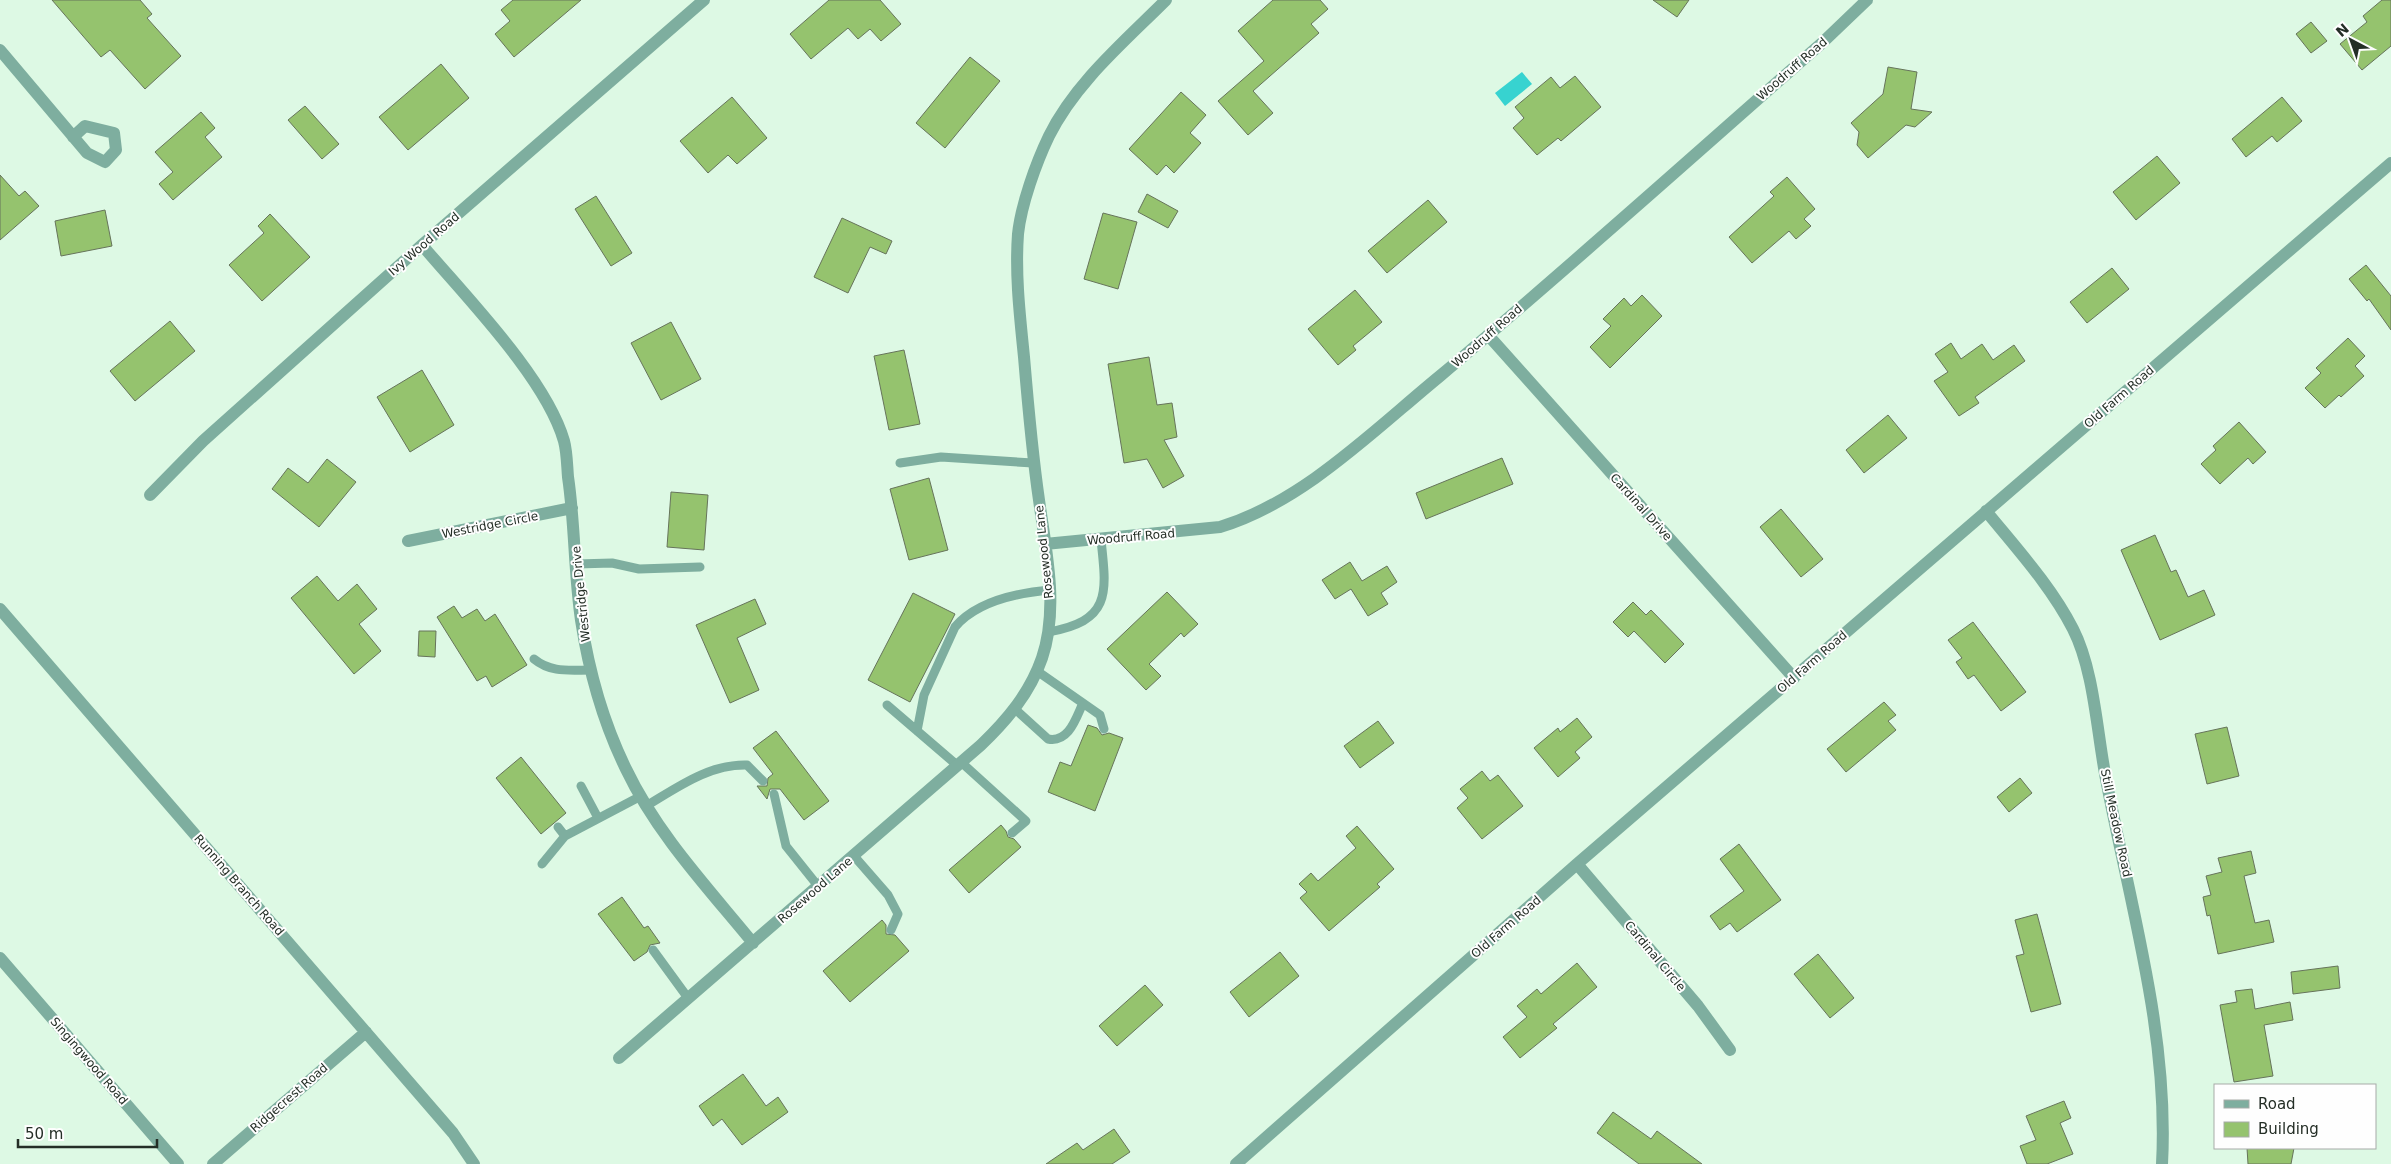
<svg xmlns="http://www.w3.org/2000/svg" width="2391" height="1164" font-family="'DejaVu Sans',sans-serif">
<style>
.water{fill:#37d3d0}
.building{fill:#95c36e;stroke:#66745b}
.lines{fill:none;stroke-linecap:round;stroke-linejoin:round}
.service{stroke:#7eae9f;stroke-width:9}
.minor{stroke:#7eae9f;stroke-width:12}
.labels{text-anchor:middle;stroke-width:4;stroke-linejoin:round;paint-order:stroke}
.street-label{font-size:12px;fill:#242e26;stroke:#fefefe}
</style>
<rect width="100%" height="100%" fill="#ddf9e4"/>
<path class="water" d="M1522,72l10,12 -27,22 -10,-13z"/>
<path class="building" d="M52,0h88l12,14 -5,4 34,38 -36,33 -35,-39 -9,7z
M513,0h68l-67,57 -19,-23 15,-13 -9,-11z
M829,0h51l21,24 -20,17 -11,-12 -12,10 -10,-11 -37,31 -21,-25z
M1273,0h47l8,9 -17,15 8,9 -66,58 20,22 -25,22 -30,-34 46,-40 -26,-30z
M1653,0h36l-12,17z
M2382,0h9v46l-29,24 -22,-26 27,-22 -4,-6z
M2311,22l16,19 -16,12 -15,-19z
M970,57l30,24 -55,67 -29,-25z
M441,64l28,34 -61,52 -29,-33z
M1888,67l29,5 -6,37 21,3 -17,15 -9,-2 -38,33 -11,-13 2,-13 -8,-9 32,-29z
M1575,76l26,31 -40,34 -3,-3 -21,17 -24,-27 11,-10 -9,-11 36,-30 9,11z
M1181,92l25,23 -16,18 11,10 -27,30 -8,-8 -9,10 -28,-26z
M732,97l35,41 -30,26 -9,-9 -20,18 -28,-32z
M2282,97l20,24 -25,21 -5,-6 -26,21 -14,-18z
M305,106l34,38 -17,15 -34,-39z
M201,112l14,16 -10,9 17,20 -49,43 -14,-16 14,-12 -18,-20z
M2157,156l23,27 -44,37 -23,-28z
M0,175l19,21 6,-5 14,15 -39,34z
M1787,177l28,32 -11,10 7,7 -15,13 -7,-8 -37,32 -23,-26 45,-41 -4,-4z
M1147,194l31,17 -10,17 -30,-16z
M596,196l36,57 -21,13 -36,-57z
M1428,200l19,22 -60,51 -19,-22z
M105,210l7,36 -51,10 -6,-35z
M1103,213l34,9 -19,67 -34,-10z
M270,214l40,43 -48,44 -33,-36 35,-32 -6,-7z
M842,218l50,23 -6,13 -16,-7 -22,46 -34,-16z
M2366,265l25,31v34l-22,-31 -2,2 -18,-22z
M2112,268l17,21 -42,34 -17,-21z
M1355,290l27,32 -29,24 3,4 -18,15 -30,-36z
M1642,295l20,21 -52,52 -20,-21 21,-21 -8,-7 21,-21 7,8z
M170,321l25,30 -60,50 -25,-30z
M671,322l30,57 -40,21 -30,-57z
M2348,338l17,18 -10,10 9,10 -23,21 -2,-2 -14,13 -20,-20 16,-15 -5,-5z
M1951,343l10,16 21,-15 11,16 21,-15 11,16 -50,36 4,6 -20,13 -25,-35 14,-9 -13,-18z
M904,350l16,74 -31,6 -15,-74z
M1149,357l8,48 15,-2 5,34 -13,3 20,36 -21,12 -16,-29 -23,4 -16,-99z
M422,370l32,55 -44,27 -33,-55z
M1888,415l19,23 -43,35 -18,-23z
M2239,422l27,30 -13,12 -5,-6 -28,26 -19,-20 15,-14 -3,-4z
M1502,458l11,26 -87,35 -10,-26z
M327,459l29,23 -37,45 -47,-38 16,-21 20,15z
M929,478l19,72 -39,10 -19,-71z
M671,492l37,3 -4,55 -37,-3z
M1781,509l42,50 -22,18 -41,-50z
M2155,535l16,37 5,-2 12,27 16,-7 11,25 -55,25 -39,-90z
M1350,562l12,19 25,-15 10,16 -16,11 7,11 -20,12 -17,-27 -16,10 -13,-19z
M317,576l21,25 19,-17 20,25 -18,15 22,27 -27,23 -63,-76z
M1167,592l31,32 -14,13 -3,-4 -32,31 12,12 -15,14 -39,-41z
M913,593l42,21 -45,88 -42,-22z
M755,599l11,25 -29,14 22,52 -29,13 -34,-78z
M1633,602l13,13 5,-5 33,34 -19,19 -31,-32 -6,6 -15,-15z
M454,606l8,12 15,-9 8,12 10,-7 32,51 -35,22 -6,-11 -9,5 -40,-64z
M1973,622l53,70 -25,19 -27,-36 -6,4 -12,-17 6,-4 -14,-18z
M419,631h17l-1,26 -17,-1z
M1884,702l12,13 -8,6 8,9 -50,42 -19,-23z
M1577,718l15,19 -17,15 5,6 -22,19 -24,-29 24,-20 2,4z
M1378,721l16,22 -34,25 -16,-22z
M1088,725l9,3 5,7 7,-2 14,5 -28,73 -47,-19 12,-30 11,4z
M2227,727l12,49 -32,8 -12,-50z
M776,731l53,70 -25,19 -24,-31h-10l-3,10 -10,-13h10l1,-8 5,-4 -20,-26z
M521,757l45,56 -25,21 -45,-56z
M1482,771l8,10 8,-6 25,31 -41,33 -25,-31 11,-10 -8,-9z
M2020,778l12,15 -23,19 -12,-15z
M1001,825l5,6 2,6 6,2 7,8 -52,46 -20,-23z
M1357,826l37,43 -17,15 3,3 -51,44 -29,-33 7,-6 -8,-8 12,-11 7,8 38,-33 -10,-12z
M1739,844l42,56 -44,32 -7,-9 -10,7 -10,-14 34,-25 -24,-32z
M2251,851l5,22 -12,3 11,47 14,-3 5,22 -56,12 -8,-39 -3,1 -4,-19 8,-2 -5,-19 16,-4 -4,-14z
M622,897l22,31 4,-2 12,17 -10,2 -3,7 -13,9 -36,-47z
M2037,914l24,90 -30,8 -15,-56 8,-2 -9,-34z
M882,920l4,5v9l9,1 14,16 -59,51 -27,-31z
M1280,952l19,24 -50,41 -19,-25z
M1818,954l36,44 -24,20 -36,-44z
M1577,963l20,24 -44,37 4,4 -37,30 -17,-21 24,-20 -10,-11 20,-17 4,5z
M2338,966l2,22 -47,6 -2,-22z
M1145,985l18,20 -46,41 -18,-20z
M2252,989l3,20 35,-7 3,18 -29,5 9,51 -39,6 -14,-77 17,-3 -2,-11z
M743,1074l23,32 12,-9 10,15 -46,33 -20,-26 -9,7 -14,-20z
M2064,1101l7,17 -11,5 13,31 -26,10h-20l-7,-18 16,-6 -10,-24z
M1613,1112l38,27 6,-8 45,33h-63l-42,-31z
M1114,1129l16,23 -18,12h-66l31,-21 6,7z
M2247,1148h47l-3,16h-43z"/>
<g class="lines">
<path class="service" d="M900,463l41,-6 92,6
M577,564l35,-1 27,6 61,-2
M1048,632c63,-11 59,-38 53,-92
M534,659c17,14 35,11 57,11
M1037,671l63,44 4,14
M887,705l71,61
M1015,709l33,30c21,4 28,-21 35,-36
M917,731l7,-36 31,-68c22,-26 62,-34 95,-37
M962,763l64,58 -14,12
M581,786l17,32
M774,794l12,52 32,40
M646,806c32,-19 63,-42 101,-41l16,16
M558,827l7,9
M854,856l34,39 10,19 -7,16
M542,864l23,-28 76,-40
M653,950l35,48"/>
<path class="minor" d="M0,50l87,103 18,9 11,-12 -2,-17 -29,-7 -12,11
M422,245c43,51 124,133 142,196 3,11 3,24 4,36 7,47 6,96 13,143 8,52 22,102 45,149 31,65 82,119 127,174
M1488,335l306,343
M150,495l53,-54 219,-196 282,-245
M1986,511c31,38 65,75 87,118 22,43 24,108 34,155 24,125 62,251 55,380
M408,541l164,-33
M1045,544l175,-17c83,-25 154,-97 220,-151 130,-109 255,-222 382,-333l45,-43
M0,609l453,524 21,31
M1577,864l121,142 32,44
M0,958l178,206
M619,1058l362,-313c26,-25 49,-52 61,-87 17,-50 4,-107 -3,-158 -7,-48 -11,-95 -15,-143 -4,-40 -9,-82 -6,-123 3,-29 18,-71 31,-98 26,-53 76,-95 117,-136
M213,1164l153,-132
M1236,1164l341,-300 814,-701"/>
</g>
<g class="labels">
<g class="street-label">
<text transform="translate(1792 69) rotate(-41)" y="4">Woodruff Road</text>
<text transform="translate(424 244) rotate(-41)" y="4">Ivy Wood Road</text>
<text transform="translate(1487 336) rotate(-41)" y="4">Woodruff Road</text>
<text transform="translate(2119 397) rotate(-41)" y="4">Old Farm Road</text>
<text transform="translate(1641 507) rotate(48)" y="4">Cardinal Drive</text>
<text transform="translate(490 525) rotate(-11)" y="4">Westridge Circle</text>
<text transform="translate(1131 537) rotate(-5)" y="4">Woodruff Road</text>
<text transform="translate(1044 552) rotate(-96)" y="4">Rosewood Lane</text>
<text transform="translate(581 594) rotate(-96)" y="4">Westridge Drive</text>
<text transform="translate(1812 662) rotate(-41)" y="4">Old Farm Road</text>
<text transform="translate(2116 823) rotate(78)" y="4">Still Meadow Road</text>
<text transform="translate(239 885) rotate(49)" y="4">Running Branch Road</text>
<text transform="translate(815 890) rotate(-41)" y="4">Rosewood Lane</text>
<text transform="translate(1506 927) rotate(-41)" y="4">Old Farm Road</text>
<text transform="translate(1655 956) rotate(50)" y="4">Cardinal Circle</text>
<text transform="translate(89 1061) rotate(49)" y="4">Singingwood Road</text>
<text transform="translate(289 1098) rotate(-41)" y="4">Ridgecrest Road</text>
</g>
</g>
<rect x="2214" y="1084" width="162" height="65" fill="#fefefe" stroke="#a7aba8"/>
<rect x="2224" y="1100" width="25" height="8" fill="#7eae9f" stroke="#a7aba8"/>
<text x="2258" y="1109" font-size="15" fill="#242e26">Road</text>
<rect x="2224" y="1122" width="25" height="15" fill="#95c36e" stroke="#a7aba8"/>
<text x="2258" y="1134" font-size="15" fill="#242e26">Building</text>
<g transform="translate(2351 40) rotate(319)" stroke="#fefefe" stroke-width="4" paint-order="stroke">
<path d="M0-4L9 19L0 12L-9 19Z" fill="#242e26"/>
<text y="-8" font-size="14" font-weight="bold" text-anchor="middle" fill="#242e26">N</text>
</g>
<path d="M18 1139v8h139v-8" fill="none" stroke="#242e26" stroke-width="2.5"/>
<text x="25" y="1139" font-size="15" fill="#242e26" stroke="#fefefe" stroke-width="4" paint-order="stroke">50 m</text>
</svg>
